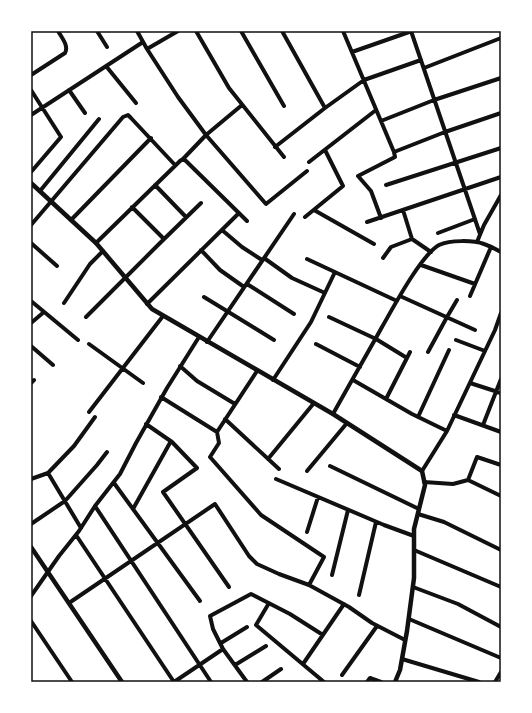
<svg xmlns="http://www.w3.org/2000/svg" width="532" height="713" font-family="Literata,serif">
<style>
.lines{fill:none;stroke-linecap:round;stroke-linejoin:round}
.minor{stroke:#111;stroke-width:4}
.tertiary{stroke:#111;stroke-width:4.5}
.neatline{fill:none;stroke:#111;stroke-width:1.5}
</style>
<rect width="100%" height="100%" fill="#fff"/>
<g class="lines">
<path class="minor" d="M97,31l10,16
M137,31l10,18 31,48 28,38 60,69 41,-33
M196,31l33,57 55,69
M241,31l43,75
M282,31l43,77
M343,31l51,121
M411,31l69,203
M147,49l31,-18
M352,52l60,-21
M106,66l30,37
M424,68l77,-30
M31,75l34,-22c4,-7 -3,-15 -7,-22
M31,90l30,47 -30,35
M69,90l16,23
M31,115l112,-73
M381,121l53,-21 67,-22
M275,147l50,-39 39,-28 57,-20
M394,152l51,-20 56,-19
M183,159l3,2 61,60
M309,162l67,-52
M155,185l31,32
M386,185l115,-37
M40,191l59,-72
M132,207l32,32
M314,210l60,34
M403,210l9,29 19,13
M305,217l38,-31 -18,-36
M381,218l-10,-27 -13,-15 37,-19 -1,-5
M71,220l80,-82
M367,222l134,-45
M31,225l92,-108 5,-2 3,3 44,47
M222,230l20,17 20,13
M438,233l37,-14
M477,242l7,-17 17,-30
M31,243l26,23
M96,243l84,-82 3,-2 23,-24 36,-30
M201,250l19,20 24,17
M264,258l28,20 33,15
M383,258l8,-11 21,-8
M307,259l90,42
M421,265l54,19
M247,284l47,30
M400,296l75,34
M470,296l21,-49
M204,297l70,43
M31,301l47,39
M64,303l26,-39 13,-13
M147,304l92,-91
M86,317l73,-73 42,-41
M329,317l47,22 31,19
M31,323l13,-11
M456,340l29,11
M207,342l87,-128
M89,344l54,39
M316,344l44,23
M31,346l22,19
M428,352l19,-35 10,-17
M180,366l17,15 38,23
M273,380l38,-58 24,-50
M353,380l59,34 35,17 48,-101 6,-17
M31,383l3,-3
M470,383l31,10
M161,397l56,35 2,11 -9,14 51,58 63,42 -15,28
M386,399l24,-47
M89,412l74,-96
M333,414c16,-29 33,-58 49,-87 11,-19 39,-72 57,-82 11,-5 34,-5 45,-1 6,2 12,5 17,8
M454,415l47,17
M418,417l31,-67
M225,419l54,50
M146,424l26,18 25,26 -34,24 66,95
M483,425l18,-46
M217,432l40,-61
M268,459l46,-56
M330,466l89,43
M307,471l40,-48
M422,471l25,-40
M48,473l26,-27 21,-29
M31,479l17,-6 33,55
M276,479l108,46 30,11
M468,480l33,16
M424,482l29,2 15,-4 9,-23 24,8
M114,483l86,118
M95,506l116,176
M133,509l38,-68
M418,514l26,8 57,28
M31,524l34,-23 32,-36 10,-13
M307,532l11,-35
M76,535l98,147
M414,550l87,37
M332,575l16,-65
M413,587l45,17 43,23
M359,595l17,-73
M31,596l28,-40 20,-25 16,-25 25,-32 16,-31 31,-55 32,-51
M69,603l146,-99 34,52 8,8 22,10 30,11 40,22 23,16 33,17
M269,603l-13,22 68,57
M409,619l92,39
M31,621l41,61
M221,643l26,-16
M402,659l77,23
M303,664l41,-60
M235,665l31,-19
M342,675l35,-49
M174,682l49,-33
M247,682l-24,-33 -10,-20 -3,-13 41,-22 39,20 33,21
M262,682l19,-13
M367,682l3,-4 11,4
M495,682l6,-10"/>
<path class="tertiary" d="M31,183l65,60 56,66 181,105 89,57 3,14 -11,44v49l-7,53 -7,39 -5,12
M31,547l91,135"/>
</g>
<rect width="532" height="713" fill="none" stroke="#ffffff" stroke-width="64"/>
<rect x="32" y="32" width="468" height="649" class="neatline"/>
</svg>
